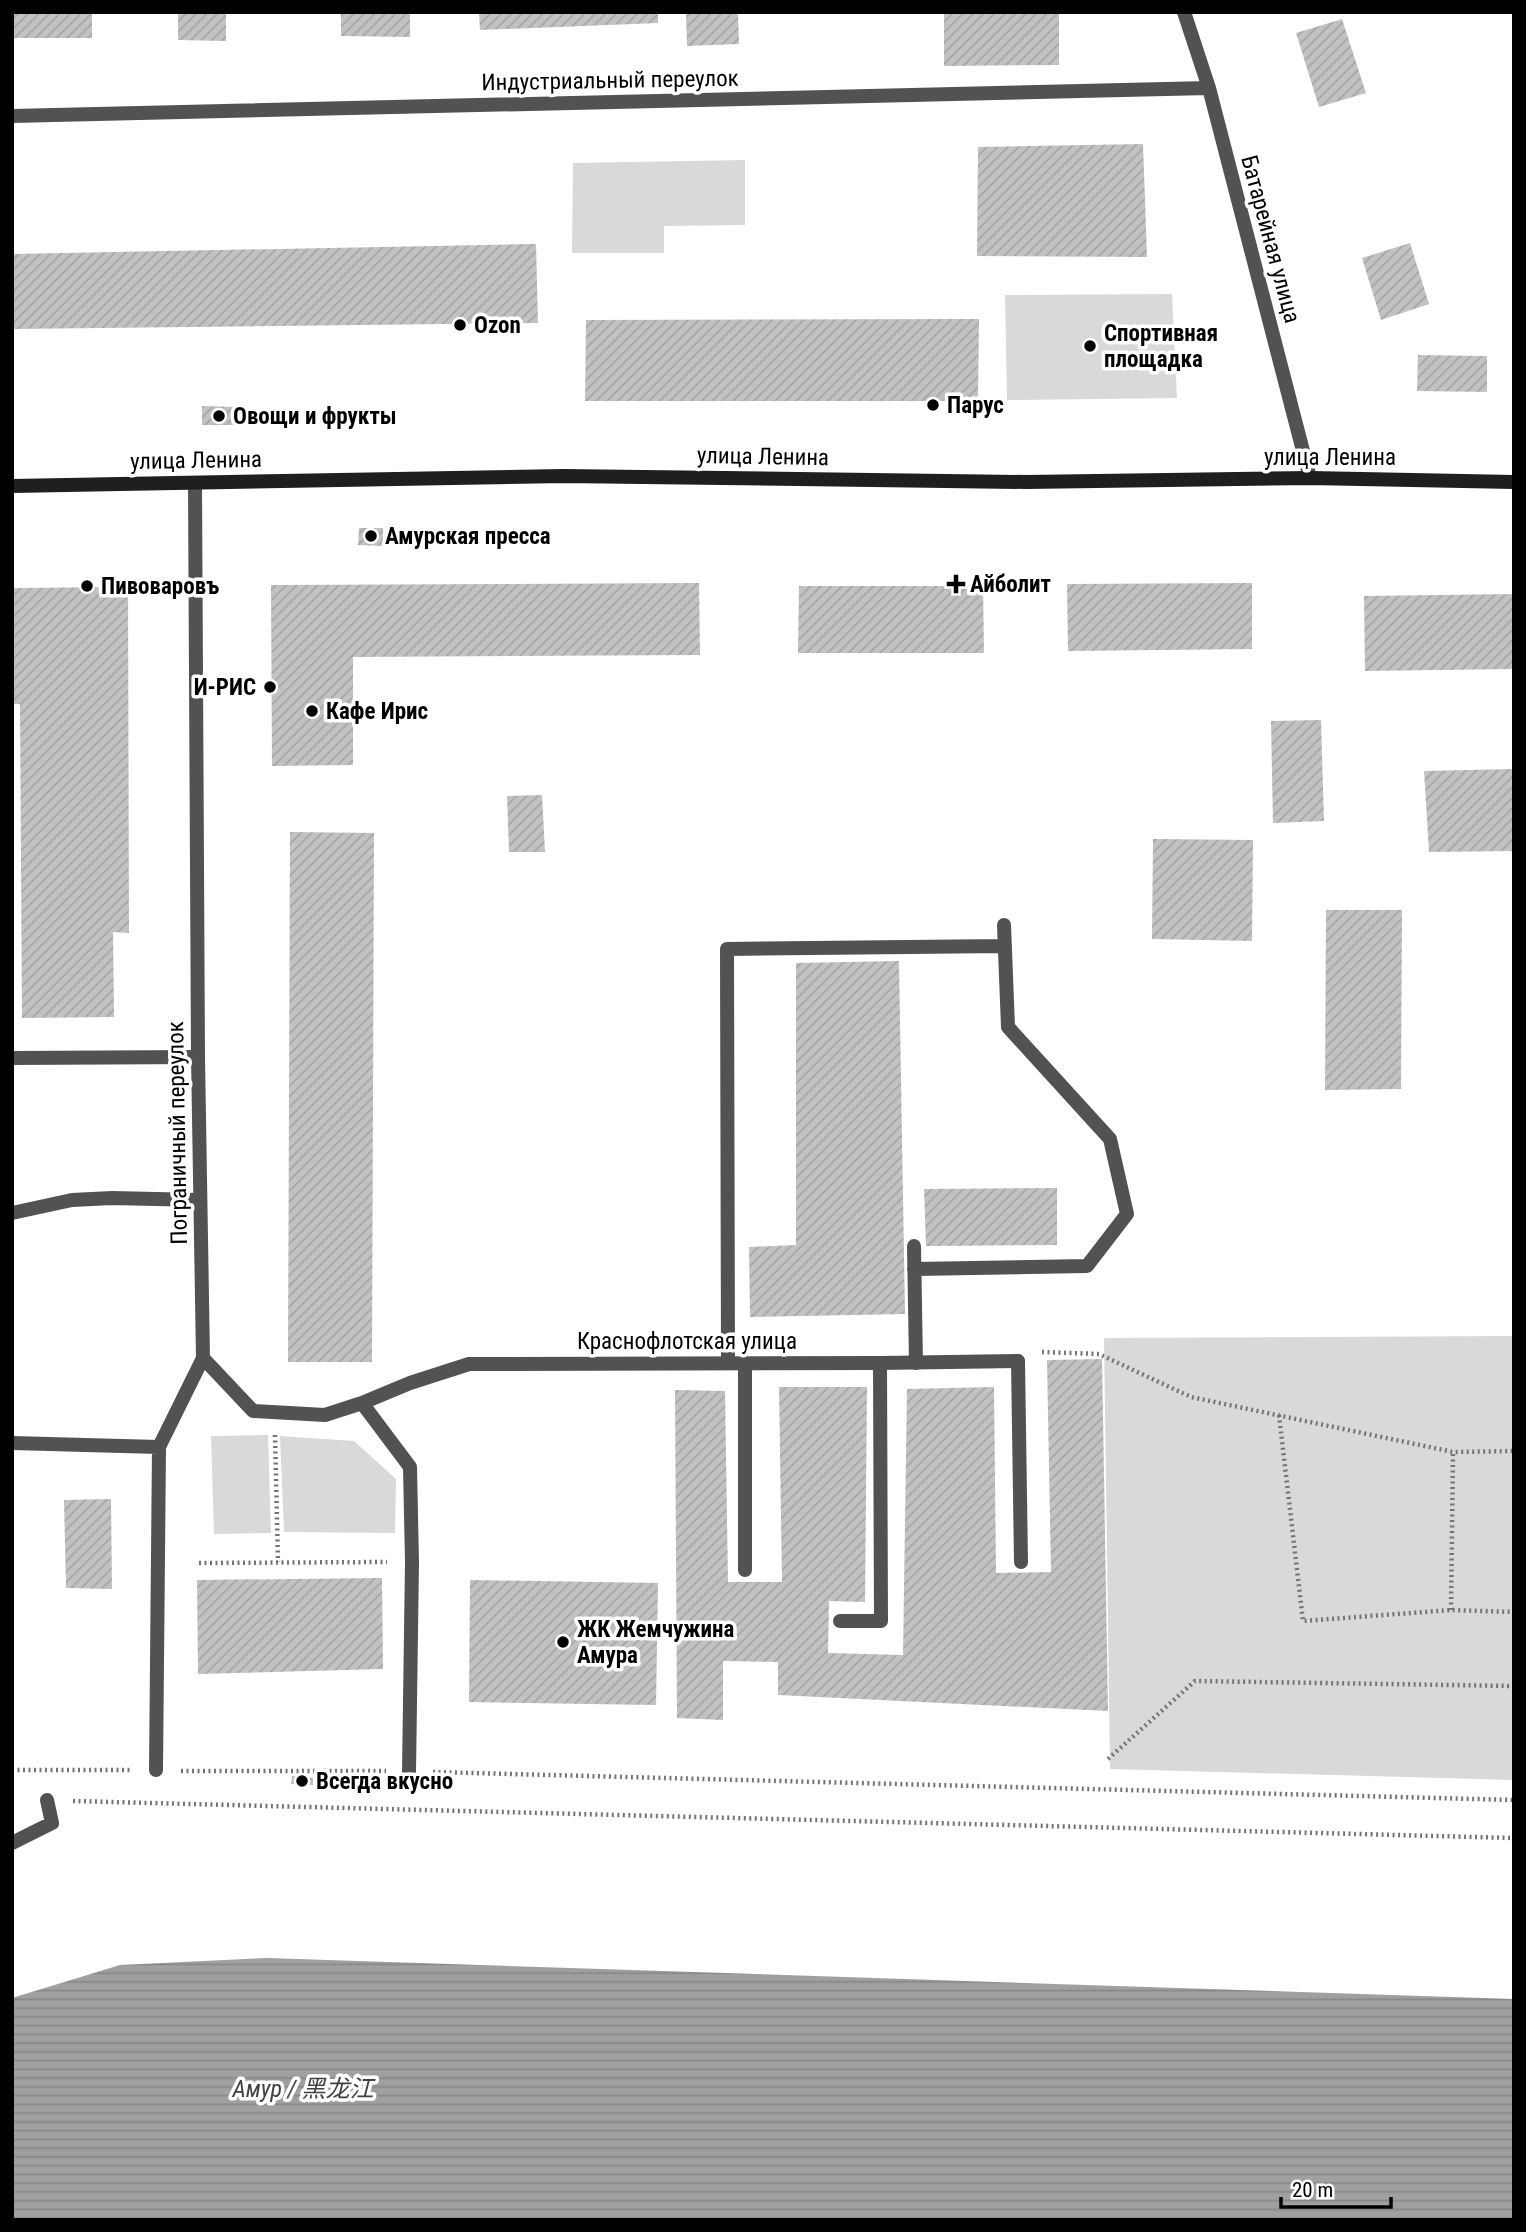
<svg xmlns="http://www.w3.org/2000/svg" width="1526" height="2232" font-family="'Roboto Condensed','Noto Sans SC',sans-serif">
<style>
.green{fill:#d9d9d9}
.water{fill:url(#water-rules)}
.building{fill:url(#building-hatch)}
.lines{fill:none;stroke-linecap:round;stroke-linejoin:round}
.path{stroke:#747474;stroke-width:4.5;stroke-dasharray:2 3.5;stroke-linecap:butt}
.service{stroke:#525252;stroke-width:14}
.minor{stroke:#525252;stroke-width:14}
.secondary{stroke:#1f1f1f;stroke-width:14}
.poi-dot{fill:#000;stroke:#fff;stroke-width:2.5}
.labels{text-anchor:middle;stroke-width:7;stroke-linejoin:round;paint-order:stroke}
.street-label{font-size:23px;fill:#000;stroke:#fff}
.poi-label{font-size:23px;font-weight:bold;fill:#000;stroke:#fff;text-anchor:start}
.water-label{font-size:24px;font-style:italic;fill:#414141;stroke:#fff}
</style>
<defs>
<pattern id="water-rules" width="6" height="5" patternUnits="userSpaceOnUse" patternTransform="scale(1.75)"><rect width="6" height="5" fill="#a0a0a0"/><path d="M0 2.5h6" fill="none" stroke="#888"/></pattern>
<pattern id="building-hatch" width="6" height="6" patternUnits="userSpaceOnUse" patternTransform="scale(1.75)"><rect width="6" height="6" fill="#c2c2c2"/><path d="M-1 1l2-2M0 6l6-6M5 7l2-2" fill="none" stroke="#a5a5a5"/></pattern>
</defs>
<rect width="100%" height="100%" fill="#fff"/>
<path class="green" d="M745,160v65l-81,1v27h-92l1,-90z
M1172,294l5,104 -170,2 -2,-105z
M1514,1336v444l-404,-11 -6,-431z
M268,1435l3,98 -57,1 -3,-98z
M280,1436l74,5 42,38 -1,54 -111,-1z"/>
<path class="water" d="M267,1958l1247,41v221h-1502v-222l108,-33z"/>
<path class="building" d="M12,12h80v26h-80z
M178,12h48v29l-48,-1z
M341,12h69v25l-69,-1z
M479,12h179v11l-178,7z
M686,12h52l1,32 -52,2z
M944,12h115v53l-115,1z
M1342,19l24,74 -47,14 -23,-74z
M1143,144l4,113 -170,-1 1,-109z
M1410,243l19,61 -48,16 -19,-62z
M536,244l2,79 -526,6v-75z
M979,319l-1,82h-393l1,-81z
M1418,355l69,1v36l-70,-1z
M202,406l35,1v18h-35z
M359,528h24v18l-25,-1z
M699,583l1,72 -347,2v108l-81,1 -1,-181z
M1252,583v66l-184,2 -1,-67z
M799,586h184l1,67h-186z
M128,587l1,346 -16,-1 1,85 -92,1 -2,-314h-8v-116z
M1514,594v75l-149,2 -1,-75z
M1321,720l3,101 -51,2 -2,-102z
M1514,769v82l-85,1 -5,-81z
M542,795l3,57h-36l-2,-56z
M290,832l84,1 -2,529h-84z
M1153,839l100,1 -1,101 -100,-2z
M1326,910h76l-1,179 -76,1z
M899,961l6,353 -155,3 -1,-70 47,-2v-282z
M1057,1188v57l-131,1 -2,-57z
M1102,1359l6,352 -330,-16v-33l-55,-1v59l-46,-2 -2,-328 50,1 3,191h54l-3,-195h88l-2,215 -36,-1 -1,52 75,2 4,-266 87,-2 2,186 55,-1 -4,-212z
M111,1499l1,90 -46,-1 -2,-88z
M382,1578l1,91 -185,5 -1,-94z
M470,1580l188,3 -2,122 -187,-3z
M292,1776l21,2v7l-22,-1z"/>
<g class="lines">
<path class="path" d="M1042,1352l57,2 92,43 262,55 61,-1
M1279,1415l24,206 148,-11 63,2
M275,1435l3,127
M199,1563l188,-1
M1451,1610l2,-158
M1108,1759l87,-78 319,5
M12,1770h118
M181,1771h205
M433,1772l1081,28
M73,1801l1441,37"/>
<path class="service" d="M12,1058l186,-1
M12,1213l60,-13 40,-2 88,2
M914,1246l2,117
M914,1269l173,-3 40,-52 -17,-75 -102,-112 -4,-102
M1018,1361l3,201
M728,1363l-1,-414 278,-3
M745,1570v-207
M840,1621h41l-1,-258
M12,1843l40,-20 -5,-23"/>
<path class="minor" d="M1184,12l25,76 101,390
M12,116l1197,-28
M203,1358l50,53 72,4 37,-12 48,-20 59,-19 411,-1 138,-2
M362,1403l48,64 2,95 -3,210
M12,1443l147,4
M156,1770l3,-323 44,-89 -5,-301 -3,-573"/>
<path class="secondary" d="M12,486l551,-10 463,6 284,-4 204,4"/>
</g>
<g class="poi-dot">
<circle cx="460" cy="325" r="7"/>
<circle cx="1090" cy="346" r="7"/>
<circle cx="933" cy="405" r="7"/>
<circle cx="219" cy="416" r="7"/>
<circle cx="371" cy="536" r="7"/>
<path d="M952.5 573.5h7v7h7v7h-7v7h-7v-7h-7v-7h7z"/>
<circle cx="87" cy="586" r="7"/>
<circle cx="270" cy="687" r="7"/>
<circle cx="312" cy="711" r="7"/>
<circle cx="563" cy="1642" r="7"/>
<circle cx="302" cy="1781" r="7"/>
</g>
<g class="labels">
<g class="street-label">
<text transform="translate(610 80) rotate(-1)" y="8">Индустриальный переулок</text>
<text transform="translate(1271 239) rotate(75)" y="8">Батарейная улица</text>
<text transform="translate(763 456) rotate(1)" y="8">улица Ленина</text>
<text x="1330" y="465">улица Ленина</text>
<text transform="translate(196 460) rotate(-1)" y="8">улица Ленина</text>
<text transform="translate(177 1133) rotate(-91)" y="8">Пограничный переулок</text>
<text x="687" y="1349">Краснофлотская улица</text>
</g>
<g class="poi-label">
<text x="474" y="333">Ozon</text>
<text x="1104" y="341">Спортивная<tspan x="1104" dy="26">площадка</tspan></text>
<text x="947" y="413">Парус</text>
<text x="233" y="424">Овощи и фрукты</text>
<text x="385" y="544">Амурская пресса</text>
<text x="970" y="592">Айболит</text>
<text x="101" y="594">Пивоваровъ</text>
<text x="256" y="695" text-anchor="end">И-РИС</text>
<text x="326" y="719">Кафе Ирис</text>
<text x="577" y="1637">ЖК Жемчужина<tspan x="577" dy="26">Амура</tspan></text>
<text x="316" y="1789">Всегда вкусно</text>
</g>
<g class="water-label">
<text x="303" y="2097">Амур / 黑龙江</text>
</g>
</g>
<rect width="1526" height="2232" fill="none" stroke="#000000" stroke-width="28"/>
<path d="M1281 2197v10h110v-10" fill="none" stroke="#000000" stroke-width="3.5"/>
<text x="1292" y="2197" font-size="21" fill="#000000" stroke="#ffffff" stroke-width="5" paint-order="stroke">20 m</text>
</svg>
